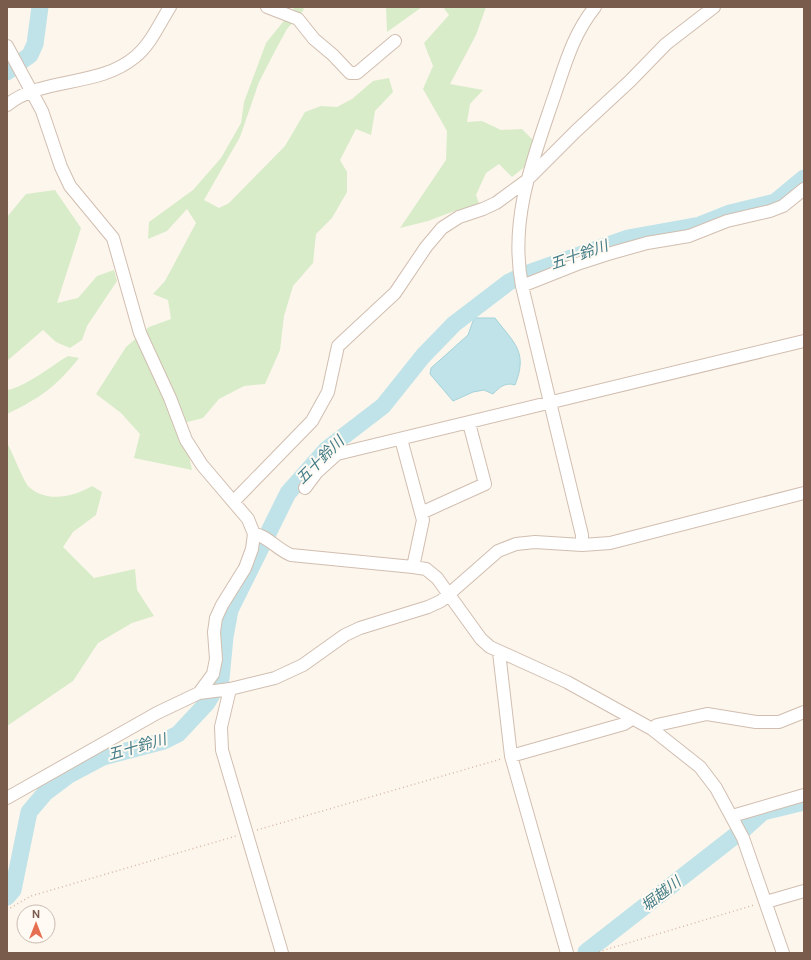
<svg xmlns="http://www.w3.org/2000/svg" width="811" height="960" font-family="'DM Sans','Noto Sans JP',sans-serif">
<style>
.green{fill:#d8ecc9}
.water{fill:#bfe3e8;stroke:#a5d3da}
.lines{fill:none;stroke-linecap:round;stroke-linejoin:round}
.river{stroke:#bfe3e8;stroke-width:17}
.minor-casing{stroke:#d1beb0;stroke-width:14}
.path{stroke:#d9b8a5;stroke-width:1.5;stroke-dasharray:1 3;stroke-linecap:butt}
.minor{stroke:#fff;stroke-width:12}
.labels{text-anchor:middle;stroke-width:4;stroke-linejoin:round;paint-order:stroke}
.water-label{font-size:15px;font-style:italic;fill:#437c86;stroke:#fffaf3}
</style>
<rect width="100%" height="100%" fill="#fdf6ec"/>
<path class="green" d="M295,7h9l-1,4 -16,18 -12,22 -16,31 -19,55 -36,63 15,8 10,-5 56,-57 20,-34 16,-6 16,1 15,-8 21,-18 16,-3 4,14 -18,19 -4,24 -15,-6 -16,31 7,12v20l-15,26 -16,16 -3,29 -20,23 -9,30 -4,34 -15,34 -21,2 -25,13 -16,19 -23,6 7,22 5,24 -58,-12 6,-24 -19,-21 -25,-19 30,-47 23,-20 22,-8 -3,-19 -15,-6 12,-13 31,-58 -9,-14 -20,22 -19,8 1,-17 44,-32 28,-32 20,-35 3,-21 22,-59z
M386,7h36l-35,25z
M443,7h43l-10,28 -26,49 33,6 -13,14 -3,18 15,-1 19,9 21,-1 11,11 -6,25 -15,12 -13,-13 -13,9 -10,22 5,14 -24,1 -29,11 -28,7 46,-68 1,-29 -24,-42 10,-23 -9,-23 25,-28z
M55,190l26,38 -24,75 21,-5 19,-22 17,-6 3,11 -30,45 -5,14 -12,8 -14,-6 -13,-12 -36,31v-144l19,-23z
M68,356l11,2c-23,29 -39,40 -72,56v-27l2,3c22,-7 39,-22 59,-34z
M7,443c6,10 16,38 22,44 18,16 44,10 63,-1l10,6 -6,23 -23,17 -10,15 31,31 41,-9 2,21 17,26 -22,7 -34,20 -25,38 -66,45z"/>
<path class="water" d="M474,318h21c20,26 33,34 20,67 -10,-3 -15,2 -22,9l-9,-4 -11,2 -20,9 -23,-27 1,-6 37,-33z"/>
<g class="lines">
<path class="river" d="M7,72l23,-17 5,-11 5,-37
M743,830l20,-18 41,-10
M7,897l6,-7 16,-78 16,-19 24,-18 34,-18 61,-16 14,-7 29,-31 14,-24 4,-42 5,-27 58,-117 39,-44 56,-43 40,-50 31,-32 55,-42 22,-10 97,-34 72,-13 30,-12 45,-11 29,-24
M586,952l150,-117"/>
<g class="minor-casing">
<path id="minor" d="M267,7l31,12 16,20 19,16 17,18h7l38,-32
M7,46l35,65 19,56 9,19 43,52 27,95 30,65 16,42 16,25 46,54 6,15 -2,15 -7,19 -23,37 -6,13 -2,14 2,27 -3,15 -14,19
M7,105c36,-29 91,-17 128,-48 16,-13 24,-33 35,-50
M522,286l58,-23 28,-9 39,-11 42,-7 38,-15 43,-10 13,-5 21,-17
M401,439l20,74 64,-29 -16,-61
M305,488l12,-16 20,-18 467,-113
M234,501l78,-80 16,-29 10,-46 57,-53 31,-46 16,-19 17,-11 24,-8 13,-6 30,-22 50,-50 54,-50 36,-37 48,-37
M254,534c12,1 24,16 37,21l122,12 13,2 11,9 44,61 9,8 77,35 85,47 48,38 16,21 27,50 40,115
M582,545v-10l-60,-249c-13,-67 11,-127 32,-189 11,-32 19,-63 41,-90
M413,567l10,-47 -2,-7
M499,652l12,104 56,197
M230,689l-9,38 1,23 60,203
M652,729l5,-4 50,-11 49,8h23l25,-10
M511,756l113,-32 8,-5
M7,798l150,-85 42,-20 31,-4 45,-11 28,-13 42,-30 15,-7 68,-21 13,-6 57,-50 18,-7 19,-2 47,3 28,-2 194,-50
M732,816l72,-21
M766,902l38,-11"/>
</g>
<path class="path" d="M257,830l244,-71
M7,910l24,-14 205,-60
M595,953l159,-48"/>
<use href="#minor" class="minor"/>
</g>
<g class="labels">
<g class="water-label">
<text transform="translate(579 255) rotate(-19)" y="5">五十鈴川</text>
<text transform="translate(320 460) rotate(-45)" y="5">五十鈴川</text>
<text transform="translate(137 747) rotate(-16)" y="5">五十鈴川</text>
<text transform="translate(661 894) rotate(-38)" y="5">堀越川</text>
</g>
</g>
<rect width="811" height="960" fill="none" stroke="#7a5c4d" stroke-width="16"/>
<g transform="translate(36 924)"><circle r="19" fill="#fffaf3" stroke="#cabbb1"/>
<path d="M0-3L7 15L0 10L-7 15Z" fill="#e76f51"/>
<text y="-6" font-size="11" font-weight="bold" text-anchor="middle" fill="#7a5c4d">N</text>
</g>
</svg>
